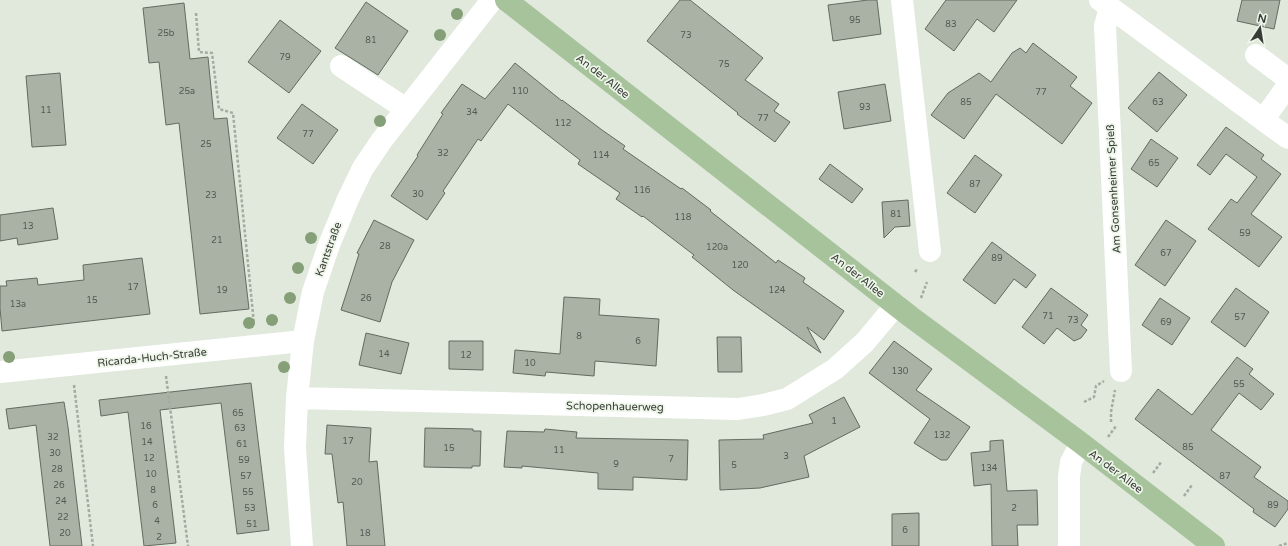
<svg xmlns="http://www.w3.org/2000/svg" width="1288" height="546" font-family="'Varela Round',sans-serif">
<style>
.building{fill:#aab2a6;stroke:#636b60}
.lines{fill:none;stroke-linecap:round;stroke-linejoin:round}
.path{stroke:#a4aba1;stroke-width:2.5;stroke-dasharray:3 2;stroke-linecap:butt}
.minor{stroke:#fff;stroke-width:22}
.major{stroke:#a7c39b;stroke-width:22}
.tree{fill:#859f78}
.labels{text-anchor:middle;stroke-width:3.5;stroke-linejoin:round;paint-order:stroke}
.number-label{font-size:9px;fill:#545a53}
.street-label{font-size:11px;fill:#383c37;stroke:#edf6e9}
</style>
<rect width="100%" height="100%" fill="#e0e9dc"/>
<path class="building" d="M680,0h10l73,58 -18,22 34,24 -5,7 16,11 -15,20 -38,-28 1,-1 -91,-72z
M868,0h9l4,34 -48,7 -5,-36z
M946,0h71l-23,32 -17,-13 -23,32 -29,-22z
M1242,0h38l-6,29 -37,-8z
M366,2l42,29 -30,44 -43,-27z
M184,3l6,56 18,-2 6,62 13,-1 22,191 -49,5 -21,-191 -13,2 -7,-63 -10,1 -6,-55z
M280,20l41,31 -32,42 -41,-31z
M1033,43l44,34 -7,9 22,17 -30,41 -66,-50 -32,45 -33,-24 17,-22 31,-20 12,9 21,-29 8,-5 6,5z
M515,63l47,38v-1l40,30 23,16 -2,3 58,40 1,-1 29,22 -1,1 66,52 2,-3 27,18 -2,4 41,29 -20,29 -17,-13 14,26 -88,-63 -41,-33 2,-2 -51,-39 -1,1 -26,-18 4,-6 -42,-29 2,-4 -72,-56 -27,37 -3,-2 -35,52 2,2 -18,27 -36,-24 27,-40 -1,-1 26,-41 -2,-1 21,-29 23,15z
M1159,72l28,23 -30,37 -29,-24z
M60,73l6,72 -34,2 -6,-71z
M885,84l6,37 -47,8 -6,-37z
M302,104l36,26 -25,34 -36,-26z
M1226,127l38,28 -3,4 20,15 -30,40 31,23 -23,30 -51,-38 23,-30 6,4 20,-26 -31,-23 -16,21 -13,-10z
M1151,139l27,19 -21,29 -26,-18z
M975,155l27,20 -27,38 -28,-20z
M830,164l33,25 -11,14 -33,-24z
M908,200l2,26 -15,1 -11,11 -2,-36z
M53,208l5,31 -40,6 -1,-7 -17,3v-26z
M374,220l40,20 -22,42 -12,40 -39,-12 18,-56 -2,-1z
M1166,220l30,21 -31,45 -30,-21z
M992,242l44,33 -10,13 -12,-9 -19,25 -32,-24z
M142,258l8,56 -148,17 -2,-23v-22h7l-1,-5 31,-3 1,7 46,-5 -1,-15z
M1051,288l37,27 -7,10 6,5 -6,8 -7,3 -17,-13 -13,16 -22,-17z
M1236,288l33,24 -24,35 -34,-25z
M564,297l36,2 -1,16 60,4 -3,47 -61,-5 -1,15 -48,-4 -1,4 -32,-3 2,-23 45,4z
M1160,298l30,20 -18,27 -30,-20z
M366,333l43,10 -8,31 -42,-9z
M717,337h24l1,35h-24z
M449,341h34v29l-34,-1z
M894,341l38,28 -16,21 54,37 -23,33h-6l-27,-17 16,-24 -61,-46z
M1237,357l16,12 -4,5 25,20 -13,16 -22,-17 -28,37 50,37 -7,10 34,24v8l-13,18 -22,-15 1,-3 -119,-90 23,-30 34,26z
M251,383l18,147 -32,4 -16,-131 -61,7 16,133 -32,3 -16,-134 -27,4 -2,-16z
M844,397l16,30 -56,29 5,21 -49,11 -40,2 -1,-50 45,-1 -1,-4 50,-12 -4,-8z
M64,402l4,25 14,119h-32l-14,-121 -27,4 -3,-20z
M327,425l44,3 -2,34 8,-1 8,85h-38l-4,-44 -5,1 -6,-49h-7z
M425,428l48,1v2h8l-1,35h-8v2l-48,-1z
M545,429l32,3 -1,6 112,2 -1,40 -54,-3v13l-35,-1v-16l-76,-7v2l-18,-1 3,-36 37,1z
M1003,440l4,51 30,-1 1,35h-21l1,21h-26l-1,-62 -17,2 -3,-33 19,-2v-10z
M919,513v33h-27v-32z"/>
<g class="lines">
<path class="path" d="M196,13l3,39 13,1 7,56 14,4 21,211
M915,272l3,-4
M921,298l6,-16
M166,376l22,170
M74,385l19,161
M1084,402l10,-5 2,-11 8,-5
M1111,422v-10l4,-22
M1108,437l8,-11
M1153,473l9,-12
M1184,496l8,-11
M1279,546l9,-3"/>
<path class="minor" d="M902,0l28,251
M1100,0l188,138
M1110,7l-5,19 16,345
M1256,55l32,24
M341,66l65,43
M1264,119l24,-34
M0,372l303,-31
M297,398l441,11 25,-4 24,-6 48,-30 30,-27 31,-37
M302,546l-7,-98 2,-50 6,-57 10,-49 16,-47 19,-46 15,-31 19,-28 110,-140
M1069,546v-69l2,-15 10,-19"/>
<path class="major" d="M506,0l405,317 170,126 133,103"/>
</g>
<g class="tree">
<circle cx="457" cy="14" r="6"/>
<circle cx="440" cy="35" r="6"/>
<circle cx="380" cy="121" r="6"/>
<circle cx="311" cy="238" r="6"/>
<circle cx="298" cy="268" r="6"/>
<circle cx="290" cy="298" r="6"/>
<circle cx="272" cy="320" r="6"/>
<circle cx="249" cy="323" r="6"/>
<circle cx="9" cy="357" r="6"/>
<circle cx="284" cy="367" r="6"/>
</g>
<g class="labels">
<g class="number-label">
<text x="855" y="23">95</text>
<text x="951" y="27">83</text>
<text x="166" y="36">25b</text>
<text x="686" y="38">73</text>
<text x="371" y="43">81</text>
<text x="285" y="60">79</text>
<text x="724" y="67">75</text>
<text x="187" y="94">25a</text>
<text x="520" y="94">110</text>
<text x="1041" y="95">77</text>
<text x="966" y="105">85</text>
<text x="1158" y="105">63</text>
<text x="865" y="110">93</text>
<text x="46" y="113">11</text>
<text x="472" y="115">34</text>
<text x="763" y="121">77</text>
<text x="563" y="126">112</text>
<text x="308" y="137">77</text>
<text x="206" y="147">25</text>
<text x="443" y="156">32</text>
<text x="601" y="158">114</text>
<text x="1154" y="166">65</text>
<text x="975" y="187">87</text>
<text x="642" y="193">116</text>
<text x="418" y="197">30</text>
<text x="211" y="198">23</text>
<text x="896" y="217">81</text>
<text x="683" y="220">118</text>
<text x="28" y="229">13</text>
<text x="1245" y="236">59</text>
<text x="217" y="243">21</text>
<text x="385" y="249">28</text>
<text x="717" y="250">120a</text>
<text x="1166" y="256">67</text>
<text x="997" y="261">89</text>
<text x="740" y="268">120</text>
<text x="133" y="290">17</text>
<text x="222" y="293">19</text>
<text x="777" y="293">124</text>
<text x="366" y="301">26</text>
<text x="92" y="303">15</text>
<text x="18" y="307">13a</text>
<text x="1048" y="319">71</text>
<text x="1240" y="320">57</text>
<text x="1073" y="323">73</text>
<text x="1166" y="325">69</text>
<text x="579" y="339">8</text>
<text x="638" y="344">6</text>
<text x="384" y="357">14</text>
<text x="466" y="358">12</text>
<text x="530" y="366">10</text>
<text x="900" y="374">130</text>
<text x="1239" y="387">55</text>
<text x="238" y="416">65</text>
<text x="834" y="424">1</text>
<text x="146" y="429">16</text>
<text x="240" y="431">63</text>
<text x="942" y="438">132</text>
<text x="53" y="440">32</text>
<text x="348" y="444">17</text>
<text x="147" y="445">14</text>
<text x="242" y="447">61</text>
<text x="1188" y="450">85</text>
<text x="449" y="451">15</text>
<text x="559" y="453">11</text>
<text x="55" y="456">30</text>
<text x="786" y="459">3</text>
<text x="149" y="461">12</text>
<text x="671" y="462">7</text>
<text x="244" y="463">59</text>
<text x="616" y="467">9</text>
<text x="734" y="468">5</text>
<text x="989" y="471">134</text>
<text x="57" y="472">28</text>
<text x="151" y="477">10</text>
<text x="246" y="479">57</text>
<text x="1225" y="479">87</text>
<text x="357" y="485">20</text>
<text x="59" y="488">26</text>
<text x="153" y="493">8</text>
<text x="248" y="495">55</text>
<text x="61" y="504">24</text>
<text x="155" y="508">6</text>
<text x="1273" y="508">89</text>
<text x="250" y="511">53</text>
<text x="1014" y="511">2</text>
<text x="63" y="520">22</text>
<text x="157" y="524">4</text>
<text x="252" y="527">51</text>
<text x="905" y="533">6</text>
<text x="65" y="536">20</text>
<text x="365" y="536">18</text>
<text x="159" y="540">2</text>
</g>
<g class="street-label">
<text transform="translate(603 76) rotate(38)" y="4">An der Allee</text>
<text transform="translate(1113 189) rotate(-93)" y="4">Am Gonsenheimer Spieß</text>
<text transform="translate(328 249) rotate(-70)" y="4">Kantstraße</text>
<text transform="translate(858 275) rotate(38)" y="4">An der Allee</text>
<text transform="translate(152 357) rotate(-6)" y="4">Ricarda-Huch-Straße</text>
<text transform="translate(615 406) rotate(1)" y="4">Schopenhauerweg</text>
<text transform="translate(1116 471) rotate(37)" y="4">An der Allee</text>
</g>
</g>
<g transform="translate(1260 28) rotate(12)" stroke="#edf6e9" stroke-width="3" paint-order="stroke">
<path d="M0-3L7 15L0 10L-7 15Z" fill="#383c37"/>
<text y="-6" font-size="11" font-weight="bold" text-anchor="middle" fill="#383c37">N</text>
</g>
</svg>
